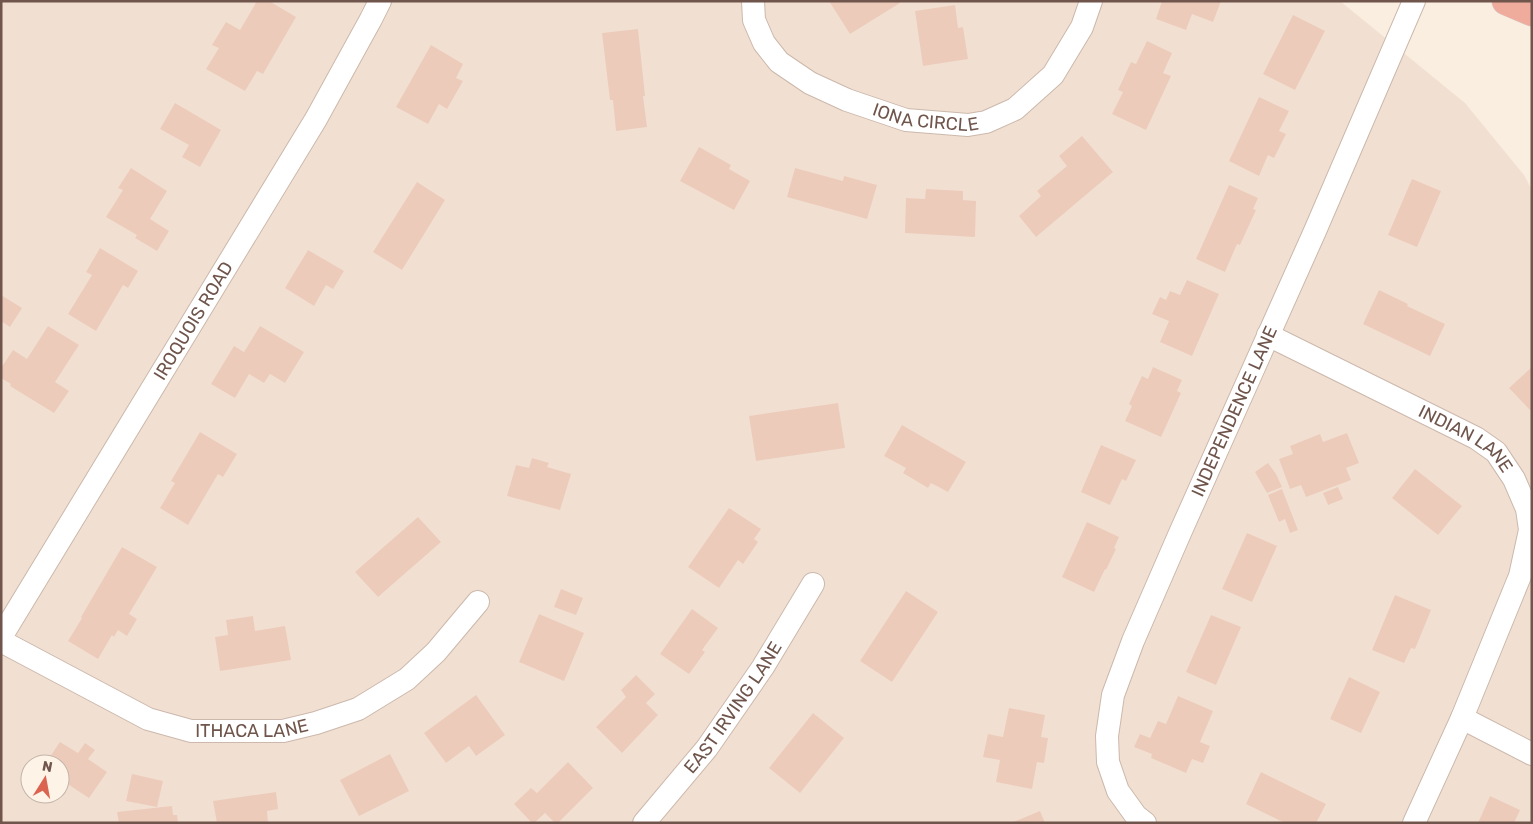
<svg xmlns="http://www.w3.org/2000/svg" width="1533" height="824" font-family="Rubik,sans-serif">
<style>
.residential{fill:#f1e0d1;fill-rule:evenodd}
.building{fill:#edcbbb}
.lines{fill:none;stroke-linecap:round;stroke-linejoin:round}
.street-casing{stroke:#ccb8ac;stroke-width:24}
.highway-casing{stroke:#d7cfcd;stroke-width:29}
.street{stroke:#fff;stroke-width:22}
.highway{stroke:#efac9d;stroke-width:28}
.labels{text-anchor:middle;stroke-width:4.5;stroke-linejoin:round;paint-order:stroke}
.street-label{font-size:18px;fill:#6f554b;stroke:#fdf3e7}
</style>
<rect width="100%" height="100%" fill="#faeee1"/>
<path class="residential" d="M1,1h1339l125,102 59,72 8,15v633h-1531zM30,764h30v30h-30z"/>
<path class="building" d="M257,1h12l27,16 -33,57 -6,-3 -12,20 -39,-22 13,-21 -7,-3 14,-23 14,8z
M829,1h70l1,2 -50,31z
M1162,1h59l-8,21 -21,-8 -6,16 -30,-11z
M955,5l3,23 5,-1 5,32 -45,7 -8,-55z
M1293,15l32,16 -30,59 -32,-16z
M638,29l7,67h-2l4,31 -31,4 -3,-31h-3l-8,-67z
M1147,41l25,12 -9,20 8,3 -25,54 -34,-16 11,-22 -5,-2 13,-28 5,2z
M431,45l32,19 -7,14 7,3 -16,28 -8,-5 -11,20 -32,-17z
M1259,97l30,14 -10,20 7,3 -12,24 -6,-3 -9,21 -30,-15z
M175,103l46,27 -21,37 -18,-10 7,-12 -29,-16z
M1082,136l31,36 -77,65 -17,-21 22,-20 -4,-5 30,-25 -8,-10z
M699,147l32,18 -2,4 21,12 -16,29 -54,-29z
M131,168l36,23 -17,28 19,12 -12,20 -22,-13 2,-3 -31,-18 17,-27 -5,-2z
M795,168l48,13 1,-5 33,9 -10,34 -80,-22z
M1412,179l29,12 -24,56 -29,-12z
M417,182l28,18 -43,70 -29,-18z
M1229,185l29,13 -5,11 3,1 -16,35 -3,-1 -12,28 -29,-13z
M926,189l37,2v9l13,1 -1,36 -70,-4 1,-35 19,1z
M100,248l38,23 -10,17 -5,-3 -27,46 -28,-17 24,-39 -6,-3z
M308,250l36,21 -11,18 -7,-4 -12,21 -29,-18z
M1187,280l32,14 -27,62 -32,-14 9,-21 -17,-7 8,-17 6,3 4,-9 10,4z
M1379,290l29,14 -1,2 38,18 -15,32 -67,-32z
M1,295l21,13 -12,19 -9,-6z
M48,326l31,19 -24,37 14,9 -15,22 -44,-27 1,-2 -10,-6v-10l12,-18 14,9z
M260,326l44,26 -19,31 -15,-9 -6,9 -15,-9 -14,24 -24,-14 23,-38 10,6z
M1153,367l29,13 -5,11 4,2 -20,44 -36,-16 7,-15 -3,-2 13,-28 6,3z
M1532,367v45l-23,-24z
M838,403l7,45 -89,13 -7,-45z
M902,425l64,37 -18,30 -17,-9 -3,5 -25,-15 3,-5 -22,-12z
M200,432l37,22 -14,23 -5,-3 -30,51 -28,-17 15,-25 -4,-2z
M1347,433l12,30 -13,5 5,12 -45,17 -5,-12 -11,4 -11,-30 14,-5 -3,-8 30,-12 3,8z
M1101,445l35,15 -10,21 -4,-2 -12,26 -29,-13z
M532,458l17,5 -2,4 24,7 -11,36 -53,-14 9,-31 13,3z
M1268,463l8,11 6,13 -15,6 -12,-21z
M1415,469l47,37 -24,29 -46,-37z
M1338,487l5,12 -15,6 -5,-12z
M1282,489l16,41 -8,3 -5,-14 -6,3 -11,-27z
M729,508l32,21 -7,10 4,3 -15,22 -5,-4 -19,28 -31,-21z
M418,517l23,25 -63,55 -23,-25z
M1087,522l32,15 -5,11 2,1 -10,21 -1,-1 -11,23 -32,-15z
M1247,533l30,13 -25,56 -30,-13z
M122,547l35,20 -28,47 8,5 -10,17 -9,-6 -4,7 -2,-2 -14,24 -30,-18 14,-23 -1,-1z
M561,589l22,9 -7,17 -22,-8z
M906,591l32,21 -46,70 -32,-21z
M1395,595l36,15 -16,39 -4,-1 -7,15 -32,-13z
M692,609l26,19 -16,22 3,2 -16,22 -29,-20z
M539,614l45,19 -20,48 -45,-19z
M1211,615l30,12 -25,58 -30,-13z
M253,616l2,15 30,-5 6,34 -71,11 -5,-34 13,-2 -2,-15z
M636,675l19,19 -9,9 12,12 -36,38 -26,-26 30,-30 -5,-7z
M1349,677l31,15 -19,41 -31,-14z
M476,695l29,40 -29,21 -7,-10 -23,17 -22,-30z
M1178,696l35,15 -13,31 10,4 -7,17 -11,-4 -6,14 -35,-15 1,-4 -18,-7 6,-13 10,4 8,-17 8,3z
M1009,708l36,7 -4,22 7,1 -4,25 -7,-1 -5,27 -36,-7 4,-22 -17,-3 5,-23 15,3z
M813,713l31,25 -44,55 -31,-25z
M60,742l18,11 7,-10 10,7 -7,9 19,13 -18,26 -29,-19v-15h-15z
M390,754l19,37 -50,25 -19,-36z
M568,762l25,26 -35,35h-3l-10,-10 -11,10h-2l-18,-19 17,-16 6,5z
M1261,772l65,32 -10,19h-31l-39,-19z
M132,774l31,7 -6,26 -31,-6z
M276,792l2,17 -11,2 1,12h-51l-4,-22z
M1490,796l30,14 -6,13h-36z
M172,806l1,9h4l1,8h-59l-2,-11z
M1040,811l5,12h-34z"/>
<g class="lines">
<g class="street-casing">
<g id="street">
<path id="s1" d="M753,1l1,19 10,23 15,19 31,21 37,17 59,20 62,5 18,-3 29,-13 38,-34 29,-48 9,-26"/>
<path id="s2" d="M1268,335l208,103 20,14 18,27 13,30 3,21 -10,46 -58,142 -48,105"/>
<path id="s3" d="M1,637l315,-518 55,-100 9,-18"/>
<path id="s4" d="M1,641l147,78 43,12h92l33,-8 42,-14 49,-30 29,-27 42,-50"/>
<path d="M1462,718l70,36"/>
<path id="s5" d="M644,823l63,-75 56,-81 50,-83"/>
<path id="s6" d="M1145,823l-9,-7 -18,-25 -10,-29 -1,-26 6,-41 20,-54 47,-108 135,-302 99,-230"/>
</g>
</g>
<g class="highway-casing">
<path id="highway" d="M1506,1l26,11"/>
</g>
<use href="#street" class="street"/>
<use href="#highway" class="highway"/>
</g>
<g class="labels">
<g class="street-label">
<text dy="6" stroke="none"><textPath href="#s1" startOffset="228">IONA CIRCLE</textPath></text>
<text dy="6" stroke="none"><textPath href="#s3" startOffset="370">IROQUOIS ROAD</textPath></text>
<text dy="6" stroke="none"><textPath href="#s6" startOffset="449">INDEPENDENCE LANE</textPath></text>
<text dy="6" stroke="none"><textPath href="#s2" startOffset="224">INDIAN LANE</textPath></text>
<text dy="6" stroke="none"><textPath href="#s5" startOffset="146">EAST IRVING LANE</textPath></text>
<text dy="6" stroke="none"><textPath href="#s4" startOffset="272">ITHACA LANE</textPath></text>
</g>
</g>
<rect width="1533" height="824" fill="none" stroke="#6f554b" stroke-width="5"/>
<g transform="translate(45 779) rotate(11)"><circle r="24" fill="#fdf3e7" stroke="#c4b4a9"/>
<path d="M0-4L9 19L0 12L-9 19Z" fill="#da6450"/>
<text y="-8" font-size="14" font-weight="bold" text-anchor="middle" fill="#6f554b">N</text>
</g>
</svg>
